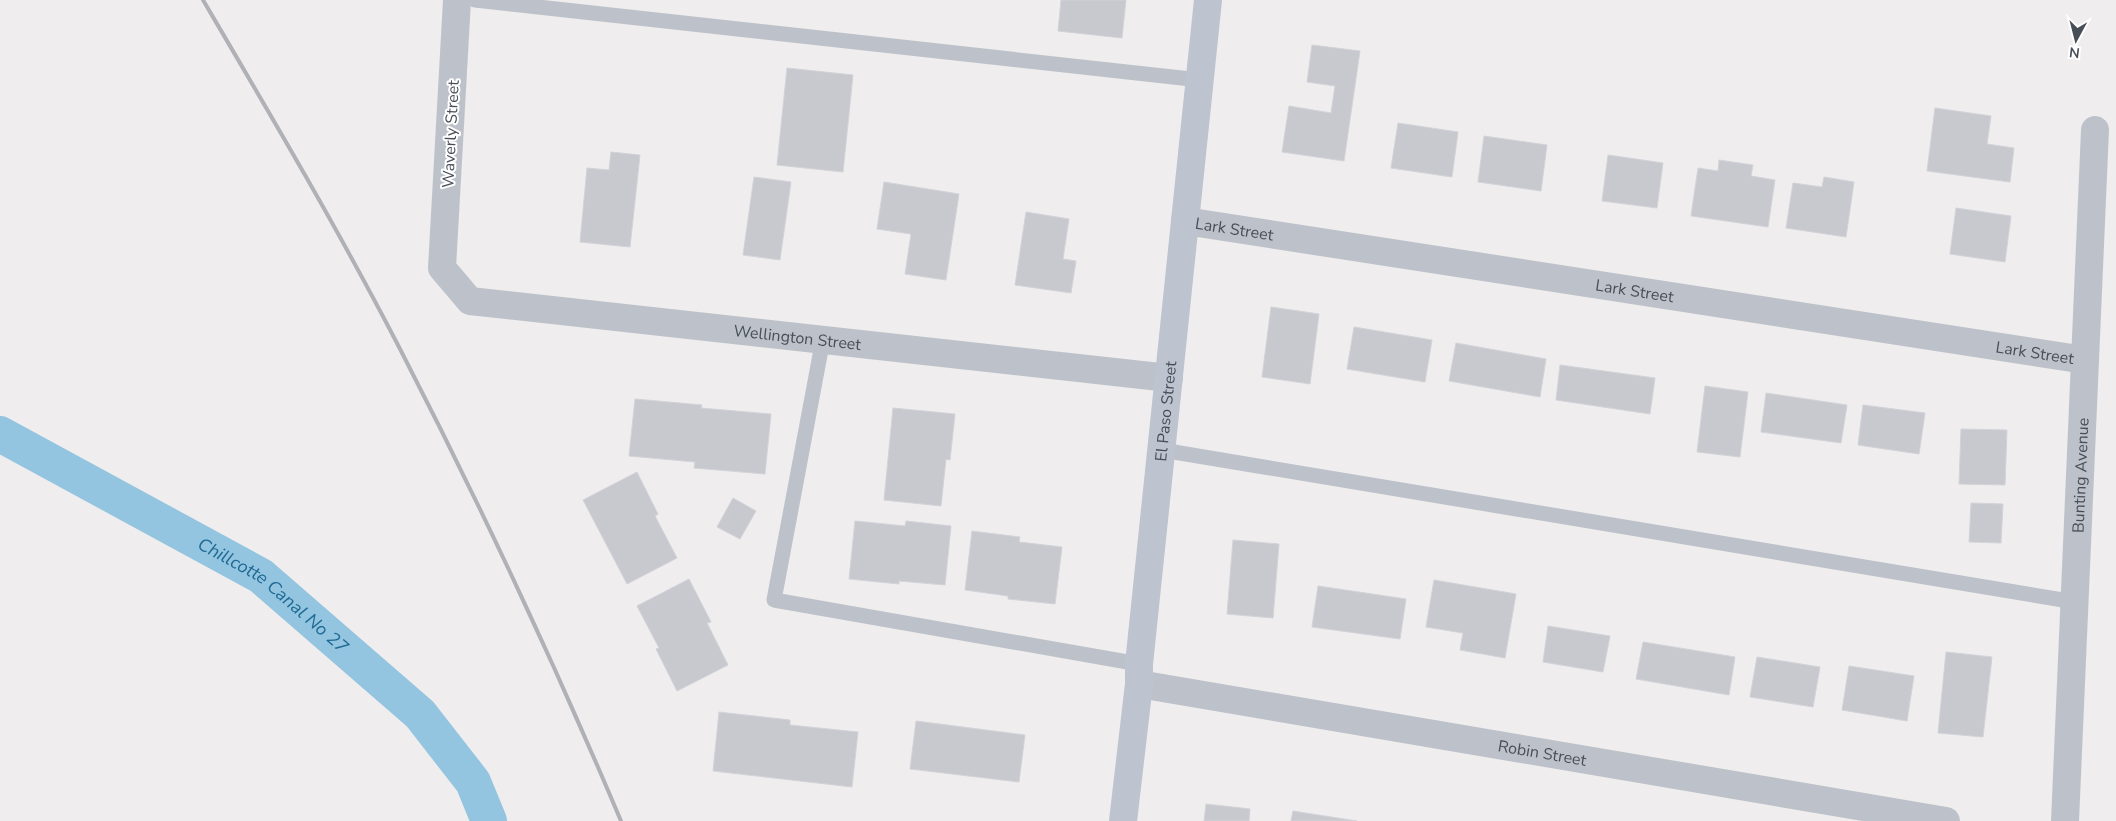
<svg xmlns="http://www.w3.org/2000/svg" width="2116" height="821" font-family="'Nunito Sans',sans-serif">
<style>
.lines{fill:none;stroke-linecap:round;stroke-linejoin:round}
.canal{stroke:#93c4e0;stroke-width:36}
.building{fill:#c8c9cf;stroke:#d2d3d8}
.lane{stroke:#bdc2ca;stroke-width:15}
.street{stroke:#bdc2ca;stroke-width:28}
.secondary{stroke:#bdc3cf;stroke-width:28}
.rail{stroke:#b0b1b6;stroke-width:4}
.labels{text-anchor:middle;stroke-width:4;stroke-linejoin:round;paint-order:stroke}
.street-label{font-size:16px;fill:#484e58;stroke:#fff}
.water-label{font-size:18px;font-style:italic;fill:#1e6a94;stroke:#fff}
</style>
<rect width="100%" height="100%" fill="#efeded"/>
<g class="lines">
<path class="canal" id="s1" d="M0,434l261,142 159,138 53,68 16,39"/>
</g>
<path class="building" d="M1061,0h65l-4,38 -64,-7z
M1312,45l48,6 -16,110 -62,-9 7,-46 42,7 4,-27 -28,-4z
M787,68l66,7 -10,97 -66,-7z
M1935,108l56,8 -4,28 27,4 -4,34 -83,-11z
M1398,123l60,9 -6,45 -61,-9z
M1484,136l63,9 -6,46 -63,-9z
M611,152l29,3 -10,92 -50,-5 7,-74 22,2z
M1608,155l55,8 -6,45 -55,-7z
M1719,160l34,5 -2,11 24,4 -7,47 -77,-11 7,-48 20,3z
M754,177l37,5 -11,78 -37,-5z
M1824,177l30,5 -8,55 -60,-9 7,-45 29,4z
M884,182l75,12 -13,86 -41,-6 6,-40 -34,-5z
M1956,208l55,8 -6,46 -55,-8z
M1026,212l43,7 -6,40 13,2 -5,32 -56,-8z
M1271,307l48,7 -9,70 -48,-7z
M1354,327l78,13 -7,42 -78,-13z
M1456,343l90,16 -6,38 -91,-16z
M1560,365l95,13 -5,36 -94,-14z
M1705,386l43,6 -8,65 -43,-5z
M1766,393l81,12 -6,38 -80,-11z
M635,399l67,6 -1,3 70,6 -6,60 -71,-6 1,-6 -66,-6z
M1863,405l62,8 -6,41 -61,-9z
M893,408l62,6 -5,46 -4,-1 -5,47 -57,-6z
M1961,429l46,1 -2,55 -46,-1z
M637,472l21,42 -3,2 22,42 -50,26 -44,-84z
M733,498l23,13 -16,28 -23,-12z
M1971,503l32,1 -2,39 -32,-1z
M855,521l50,5 1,-5 45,5 -6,59 -46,-4v3l-50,-5z
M972,531l48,6 -1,5 43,5 -7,57 -47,-5v-3l-43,-6z
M1233,540l46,4 -6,74 -46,-4z
M689,579l22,43 -4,1 21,42 -51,26 -21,-42 3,-1 -22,-42z
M1434,580l82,14 -11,64 -45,-8 3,-17 -37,-6z
M1318,586l88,13 -6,40 -88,-12z
M1548,626l62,10 -7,36 -60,-10z
M1643,642l92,15 -6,38 -93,-16z
M1946,652l46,5 -9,80 -45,-4z
M1757,657l63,10 -7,40 -63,-10z
M1849,666l65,10 -7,45 -65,-11z
M719,712l71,8v5l68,7 -6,55 -139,-16z
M916,721l109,14 -6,47 -109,-13z
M1206,804l44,5 -1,12h-45z
M1293,811l64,10h-66z"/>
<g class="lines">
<path class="lane" d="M475,0l725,80
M823,339l-49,261 365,64
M1162,450l913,152"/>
<g class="street">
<path id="s2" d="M457,0l-15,268 28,33 699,77"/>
<path id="s3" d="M1185,221l900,139"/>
<path id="s4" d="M1139,684l807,137"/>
<path id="s5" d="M2065,821l30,-691"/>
</g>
<path class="secondary" id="s6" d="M1123,821l16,-137v-20l69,-664"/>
<path class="rail" d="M203,0c67,114 135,229 196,347 80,155 154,313 222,474"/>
</g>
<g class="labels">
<g class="street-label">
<text transform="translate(450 134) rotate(-87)" y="6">Waverly Street</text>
<text dy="6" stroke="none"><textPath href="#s3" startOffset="50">Lark Street</textPath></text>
<text dy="6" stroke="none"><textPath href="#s3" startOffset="455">Lark Street</textPath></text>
<text dy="6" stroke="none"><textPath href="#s2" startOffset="641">Wellington Street</textPath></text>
<text dy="6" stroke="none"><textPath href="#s3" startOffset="860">Lark Street</textPath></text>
<text dy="6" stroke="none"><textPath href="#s6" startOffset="412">El Paso Street</textPath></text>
<text dy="6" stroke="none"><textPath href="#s5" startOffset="346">Bunting Avenue</textPath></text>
<text dy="6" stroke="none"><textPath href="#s4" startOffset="409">Robin Street</textPath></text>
</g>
<g class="water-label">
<text dy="6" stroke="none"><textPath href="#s1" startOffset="318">Chillcotte Canal No 27</textPath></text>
</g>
</g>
<g transform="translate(2076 40) rotate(187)" stroke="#ffffff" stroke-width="4" paint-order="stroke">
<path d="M0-4L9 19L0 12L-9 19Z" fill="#484e58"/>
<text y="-8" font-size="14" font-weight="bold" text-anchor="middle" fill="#484e58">N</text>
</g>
</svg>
